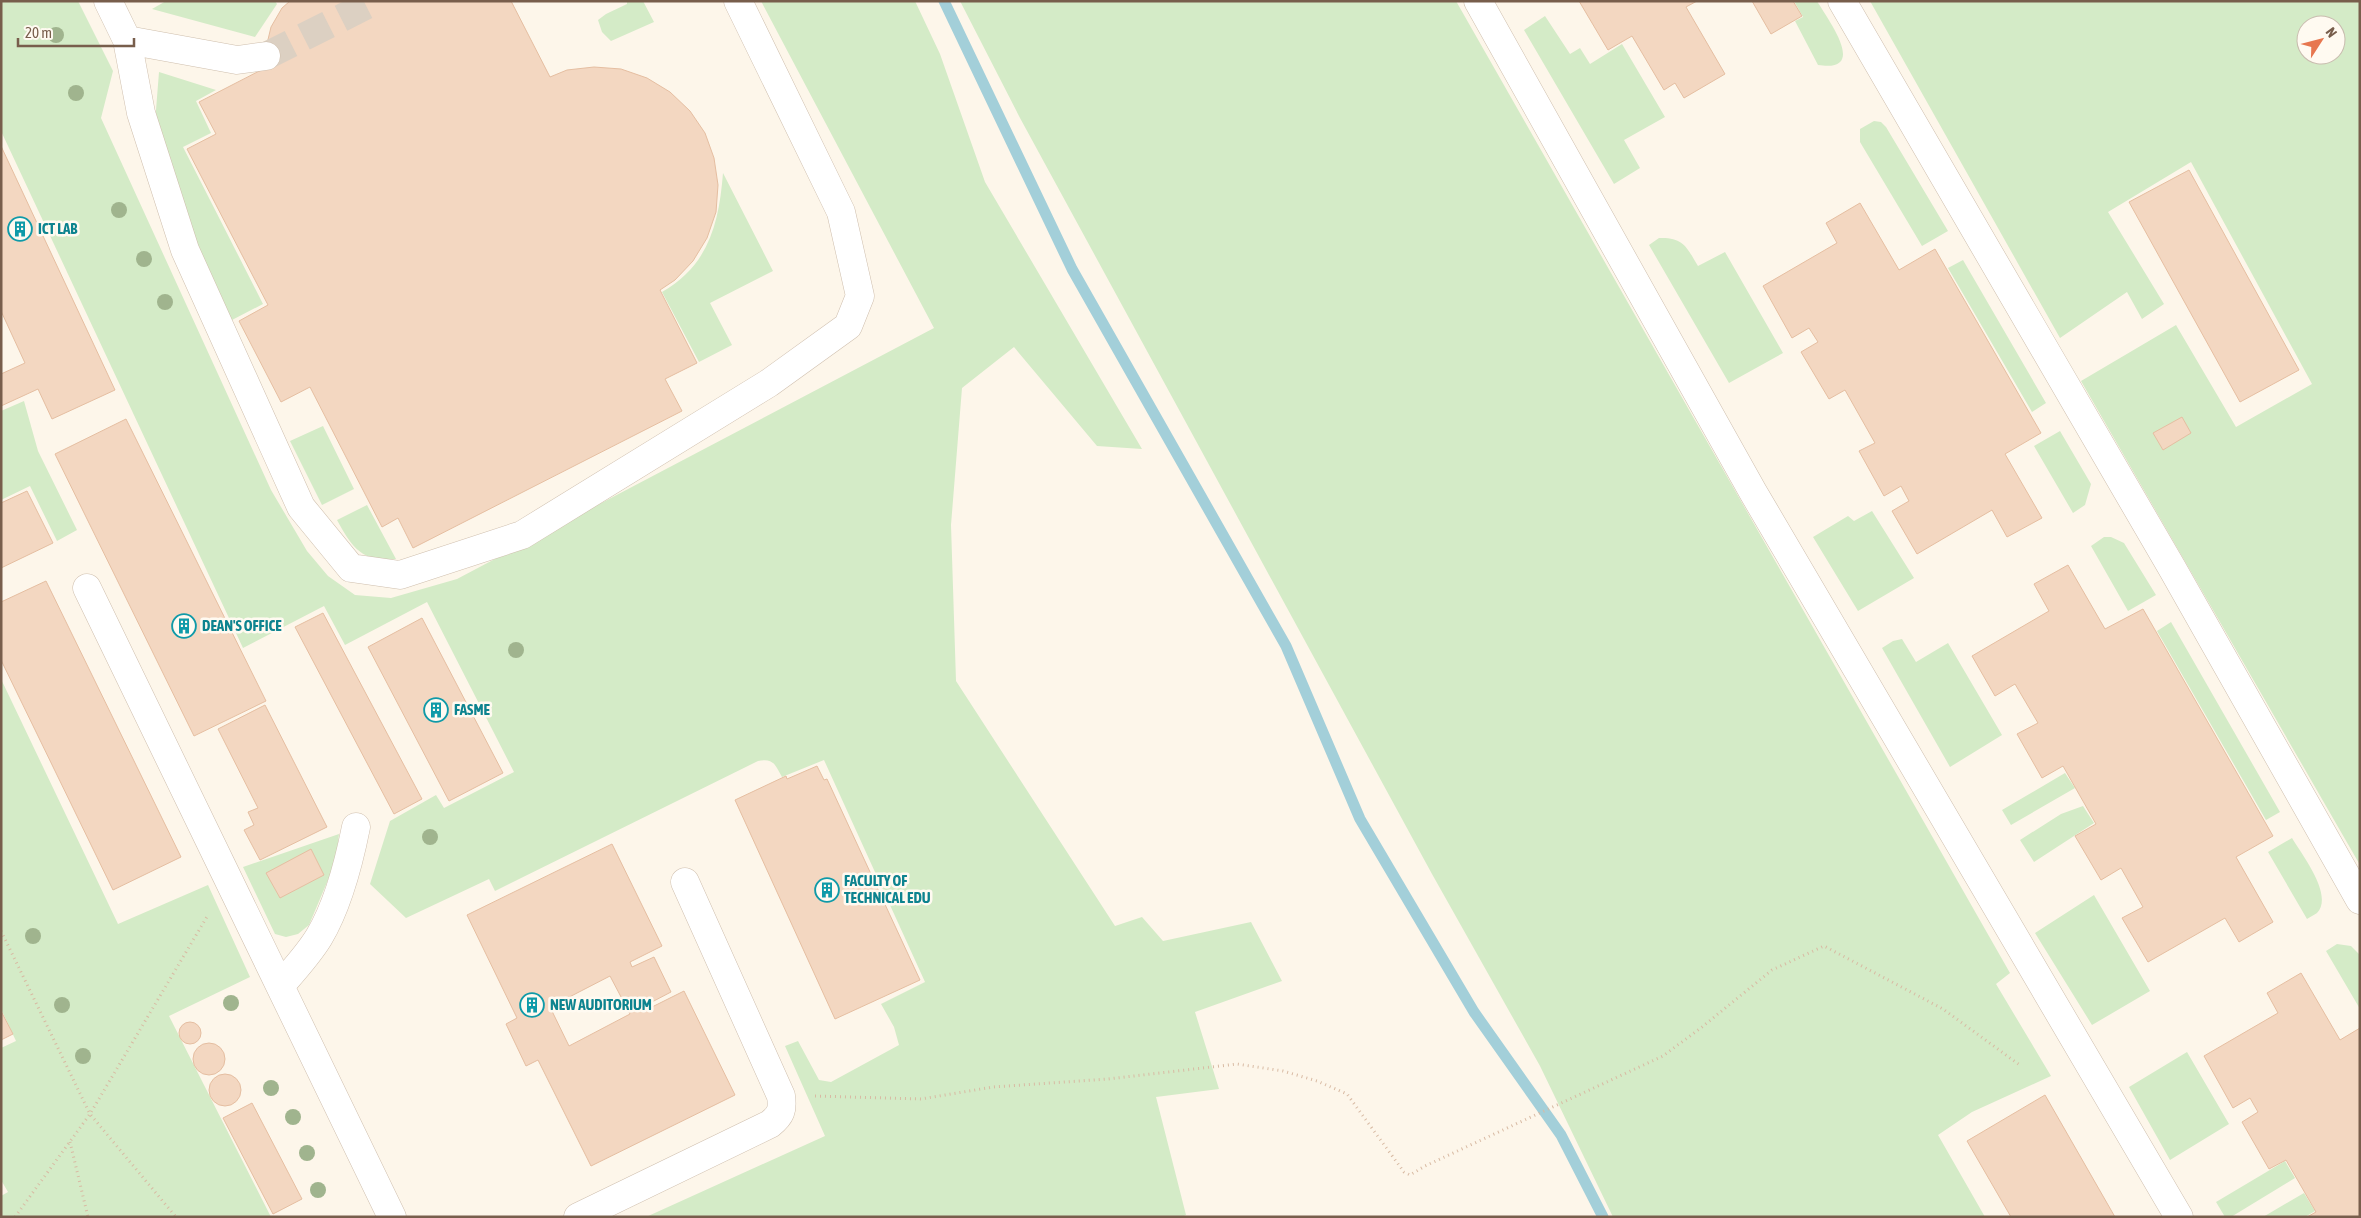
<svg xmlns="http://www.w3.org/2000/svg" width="2361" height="1218" font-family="'Asap Condensed',sans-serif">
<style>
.green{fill:#d4ebc7;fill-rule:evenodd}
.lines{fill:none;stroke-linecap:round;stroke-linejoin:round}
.stream{stroke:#a3cfd9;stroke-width:11}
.building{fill:#f3d7c1;stroke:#e5bea1;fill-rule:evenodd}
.minor-tunnel{stroke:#dcd0c2;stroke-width:28;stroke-dasharray:28 14;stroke-linecap:butt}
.minor-casing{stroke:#cfbfae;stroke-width:29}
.path{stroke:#d8baa3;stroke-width:3;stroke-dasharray:1 4;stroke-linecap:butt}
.minor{stroke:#fff;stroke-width:28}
.tree{fill:#a0b48e}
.labels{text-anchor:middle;stroke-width:5;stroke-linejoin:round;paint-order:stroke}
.culture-label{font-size:15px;font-weight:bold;fill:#0d838f;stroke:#fffaf1;text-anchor:start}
</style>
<rect width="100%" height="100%" fill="#fdf6ea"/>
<path class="green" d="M1,1h77l35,70 -12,47 170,372 36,61 21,25 27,19 36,3 66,-19 477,-251 -173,-327h154l25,53 45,128 157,267 -45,-3 -83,-99 -52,41 -11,137 5,156 159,245 27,-9 21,24 88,-19 31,59 -87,31 24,77 -63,8 30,118 -4,2h-536l179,-81 -40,-90 13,-5 21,39 12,2 68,-37 -5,-18 -13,-23 44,-22 -101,-222 -42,17c-7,-13 -9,-19 -24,-16l-263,130 -6,-12 -83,39 -36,-34 20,-63 46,-26 8,13 70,-36 -87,-170 -82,43 -21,-39 -81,42 -242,-517z
M166,1h109l2,3 -22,33 -103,-28z
M627,1h16l11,21 -43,19 -9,-9 -4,-12 8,-6 21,-10z
M960,1h496l554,972 -14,11 55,92 -79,36 -34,23 47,82h-372l-73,-151 -108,-192 -412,-756z
M1794,1h23c11,19 52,72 1,64l-23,-44 8,-4z
M1870,1h490v864l-279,-484 95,-56 60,102 76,-43 -121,-222 -83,50 56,92 -22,15 -15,-27 -67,46zM2306,25h30v30h-30z
M1545,16l25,38 10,-6 10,16 32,-20 43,73 -41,23 16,28 -26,16 -90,-154z
M159,72l57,18 -20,11 15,32 -28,14 80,157 -31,16 -72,-149 -7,-23z
M1874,121l7,1 5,5 62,104 -26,15 -62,-104v-13z
M723,173l50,98 -63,32 22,42 -33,17 -37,-70c47,-27 57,-69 61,-119z
M1659,238c25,-1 28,10 39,28l27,-14 58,101 -54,30 -80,-138z
M1963,260l83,143 -14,9 -84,-144z
M24,401l14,50 39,79 -20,11 -27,-55 -29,14v-89z
M323,426l31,63 -32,16 -32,-64z
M2060,431l31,53 -6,21 -12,8 -39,-67z
M367,505l29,54c-34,4 -44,-12 -59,-39z
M1872,511l42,67 -56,33 -45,-74 35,-21 6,5z
M2104,537h7l13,6 32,52 -28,16 -37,-65z
M2171,622l109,190 -14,8 -109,-189z
M1902,639l14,23 32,-19 54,92 -52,32 -68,-119 11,-7z
M1,679l117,245 90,-39 42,92 -81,39 102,201h-270v-21l7,-4 -7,-12v-132l15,-7 -15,-32z
M2065,773l10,15 -64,37 -9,-15z
M2083,806l11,17 -60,39 -14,-22 41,-26z
M339,834l-3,27 -27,64 -11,9 -12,3 -11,-3 -32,-67z
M2292,838c10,17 42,57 25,75 -3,2 -7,4 -10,6l-39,-67z
M2094,895l56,96 -58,34 -57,-92z
M2337,944l14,2 9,9v54l-34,-58z
M2187,1052l42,72 -59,36 -41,-73z
M2285,1161l10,17 -64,39h-6l-9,-15z
M2304,1193l11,18 -10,6h-42z"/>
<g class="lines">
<path class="stream" d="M944,1l128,268 214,377 74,173 114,193 87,123 42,82"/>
</g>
<path class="building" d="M290,1h221l39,76 17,-7 27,-3 27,2 26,9 23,14 20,19 15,22 9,25 4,27 -2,27 -9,26 -14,23 -18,19 -15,10 37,73 -32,16 17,32 -269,137 -15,-30 -16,9 -72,-140 -29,15 -42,-81 29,-16 -81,-156 29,-15 -17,-32 68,-35 -1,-19 5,-21 11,-19z
M1579,1h118l-11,6 39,67 -41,24 -9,-15 -11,7 -32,-54 -24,14z
M1752,1h41l9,15 -31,18z
M1,146l114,244 -63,29 -14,-30 -37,17v-32l24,-11 -24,-52z
M2189,170l110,200 -59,32 -111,-200z
M1860,203l39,67 36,-21 106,184 -36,21 37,64 -35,19 -15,-27 -75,44 -25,-43 17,-10 -8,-15 -17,10 -25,-45 16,-8 -30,-53 -16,9 -28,-47 17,-10 -9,-14 -17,10 -29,-52 74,-43 -11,-20z
M2182,417l9,16 -28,17 -10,-17z
M126,419l140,282 -72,35 -139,-282z
M27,491l26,52 -52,25v-65z
M2068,565l37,64 38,-20 130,227 -37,21 37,65 -34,20 -14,-24 -77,44 -26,-44 21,-11 -22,-39 -20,12 -26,-44 21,-12 -33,-58 -21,12 -25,-44 21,-11 -23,-39 -20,12 -23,-40 77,-45 -15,-27z
M46,581l135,276 -68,33 -112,-230v-58z
M323,613l99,186 -28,15 -99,-187z
M422,618l81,155 -54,28 -81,-154z
M265,705l62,122 -67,33 -16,-30 10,-5 -6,-13 10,-4 -40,-79z
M817,766l7,14 3,-1 93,201 -85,39 -100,-219 51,-24 1,3z
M612,844l50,102 -32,16 2,5 22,-10 17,35 -21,11 2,4 32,-16 51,104 -144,71 -53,-106 -12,6 -20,-42 11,-6 -50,-103zM610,976l20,38 -61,32 -19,-39z
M311,849l13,26 -44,23 -14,-25z
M2301,973l39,67 20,-12v189h-53l9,-5 -30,-52 -17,9 -27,-47 16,-10 -8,-14 -17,10 -29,-52 74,-43 -11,-20z
M1,1011l12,23 -12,6z
M179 1033a11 11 0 1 1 22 0a11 11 0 1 1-22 0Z
M193 1059a16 16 0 1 1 32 0a16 16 0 1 1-32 0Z
M209 1090a16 16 0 1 1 32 0a16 16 0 1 1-32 0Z
M2045,1095l70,122h-104l-44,-76z
M252,1103l50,96 -29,15 -50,-96z"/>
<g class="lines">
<path class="minor-tunnel" d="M266,56l109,-55"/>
<g class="minor-casing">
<path id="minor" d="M108,1l19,39 14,73 44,137 116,257 50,61 49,7 122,-40 247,-152 79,-57 12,-30 -19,-84 -103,-211
M1478,1l275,491 426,725
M1842,1l330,567 188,332
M127,40l110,20 29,-4
M87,588l305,629
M280,986c14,-16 28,-31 39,-49 18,-30 30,-75 37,-110
M578,1217l192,-93c11,-9 13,-14 11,-28l-96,-214"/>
</g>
<path class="path" d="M1,931l89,183 86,103
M815,1096l106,3 72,-12 115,-8 129,-15 46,7 34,10 30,13 57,78 6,3 15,-9 238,-110 39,-29 70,-57 52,-24 119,63 78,57
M70,1142l18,75
M15,1217l75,-103 118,-199"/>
<use href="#minor" class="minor"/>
</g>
<g class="tree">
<circle cx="56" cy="35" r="8"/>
<circle cx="76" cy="93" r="8"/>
<circle cx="119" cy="210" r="8"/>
<circle cx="144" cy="259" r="8"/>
<circle cx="165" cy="302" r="8"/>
<circle cx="516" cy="650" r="8"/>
<circle cx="430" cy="837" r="8"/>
<circle cx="33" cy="936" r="8"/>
<circle cx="231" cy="1003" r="8"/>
<circle cx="62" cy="1005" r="8"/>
<circle cx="83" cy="1056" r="8"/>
<circle cx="271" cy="1088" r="8"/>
<circle cx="293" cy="1117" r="8"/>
<circle cx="307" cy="1153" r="8"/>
<circle cx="318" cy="1190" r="8"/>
</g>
<defs>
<g id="building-ring" transform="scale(1.25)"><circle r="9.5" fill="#fffaf1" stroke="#0f9aa8" stroke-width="1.5"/><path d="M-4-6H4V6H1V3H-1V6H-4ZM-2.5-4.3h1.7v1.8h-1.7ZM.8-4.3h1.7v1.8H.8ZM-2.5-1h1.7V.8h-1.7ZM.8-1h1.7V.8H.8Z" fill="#0f9aa8"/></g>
</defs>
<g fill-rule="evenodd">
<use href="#building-ring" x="20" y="229"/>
<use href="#building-ring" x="184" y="626"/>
<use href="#building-ring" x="436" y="710"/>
<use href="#building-ring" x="827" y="890"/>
<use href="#building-ring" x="532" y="1005"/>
</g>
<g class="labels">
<g class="culture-label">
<text x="38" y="234">ICT LAB</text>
<text x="202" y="631">DEAN'S OFFICE</text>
<text x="454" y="715">FASME</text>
<text x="844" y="886">FACULTY OF<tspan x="844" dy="17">TECHNICAL EDU</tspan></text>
<text x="550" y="1010">NEW AUDITORIUM</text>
</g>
</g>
<rect width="2361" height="1218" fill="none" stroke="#785e4c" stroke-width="5"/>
<g transform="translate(2321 40) rotate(54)"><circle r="24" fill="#fffaf1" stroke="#c9bcaf"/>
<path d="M0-4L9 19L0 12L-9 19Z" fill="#e7774f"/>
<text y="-8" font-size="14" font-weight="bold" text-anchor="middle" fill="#785e4c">N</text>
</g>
<path d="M18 38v8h116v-8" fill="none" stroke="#785e4c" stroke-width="2.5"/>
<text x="25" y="38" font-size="15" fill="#785e4c" stroke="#fffaf1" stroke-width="4" paint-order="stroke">20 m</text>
</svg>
